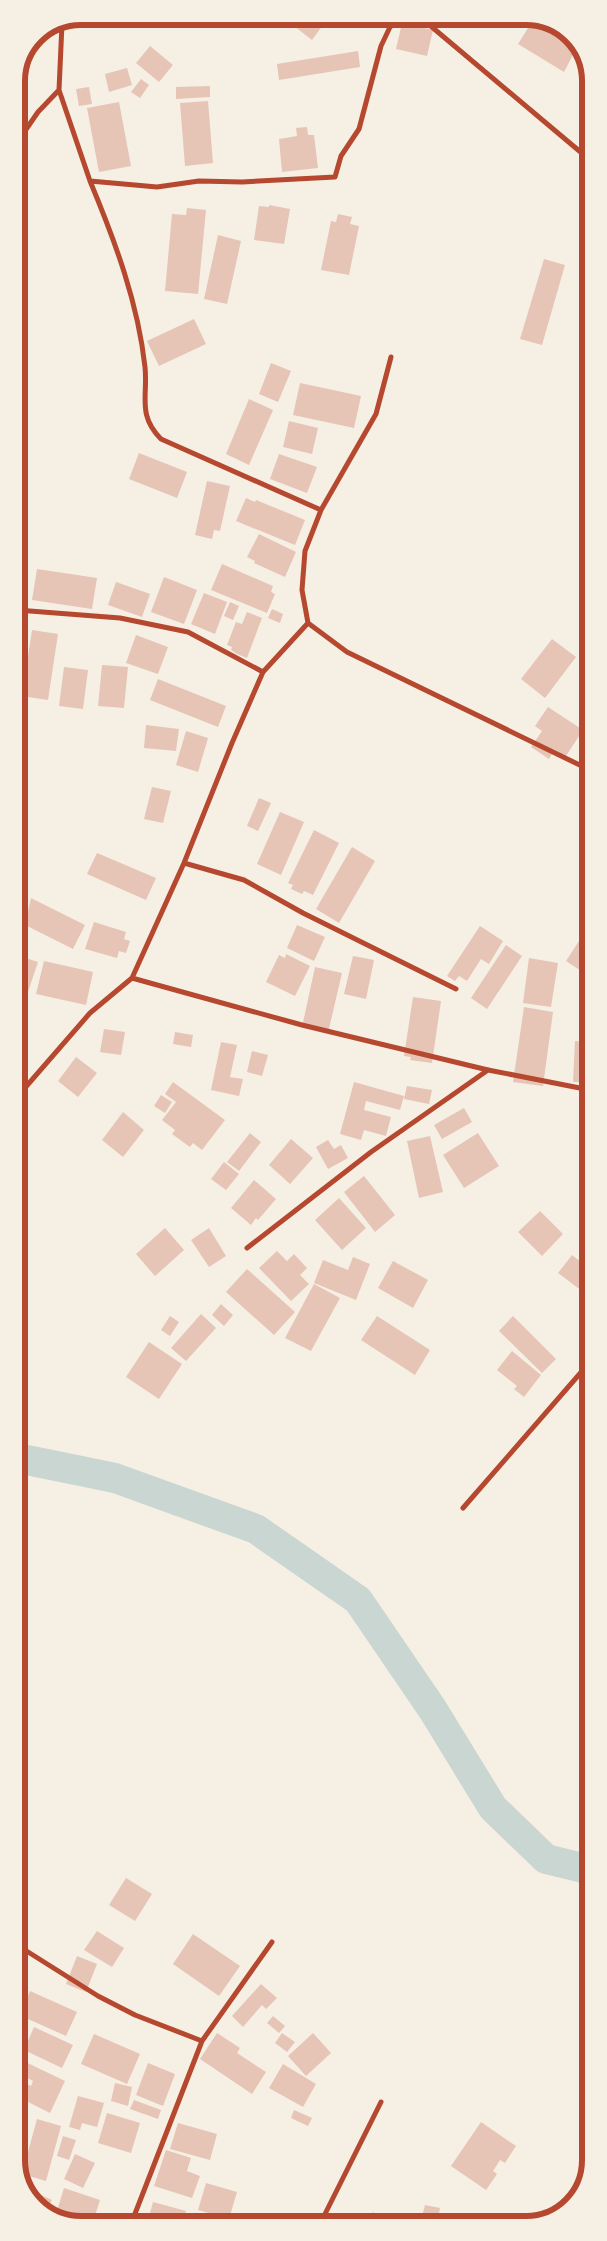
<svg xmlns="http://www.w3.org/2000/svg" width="607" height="2241" font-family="Helvetica,sans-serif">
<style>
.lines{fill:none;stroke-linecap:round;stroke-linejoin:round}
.river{stroke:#c9d6d2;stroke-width:30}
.building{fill:#e6c5b7}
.minor{stroke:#b5482f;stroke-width:5}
.rim{fill:none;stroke:#b5482f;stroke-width:6}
</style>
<rect width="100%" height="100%" fill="#f6efe4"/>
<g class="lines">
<path class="river" d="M17,1458l98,20 141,51 102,71 75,110 60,98 53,51 45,11"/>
</g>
<path class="building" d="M281,16l31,1 11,8 -11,15z
M533,20l44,27 -13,25 -46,-28z
M402,23l31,7 -6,26 -31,-7z
M37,34l2,15 -10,1 6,-15z
M150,46l23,19 -14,17 -23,-19z
M358,51l2,16 -81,13 -2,-16z
M127,68l5,17 -23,7 -4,-18z
M141,79l8,6 -9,13 -9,-6z
M210,86v11l-34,2v-12z
M89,87l3,17 -13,2 -3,-17z
M208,101l5,62 -28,3 -5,-63z
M119,102l12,64 -32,6 -12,-64z
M307,127l1,8h6l4,33 -36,4 -3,-33 18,-3 -1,-8z
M269,205l21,4 -6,35 -30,-4 5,-34 10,1z
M187,208l19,2 -8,84 -33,-3 7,-77 14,1z
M338,214l14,3 -2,7 9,2 -10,49 -28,-5 10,-49 5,1z
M218,235l23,6 -14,63 -23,-5z
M544,259l21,6 -23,80 -22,-6z
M16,293l11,3 -7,29 -4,-1z
M194,319l12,25 -47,22 -12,-25z
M271,363l20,8 -13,31 -19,-8z
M300,383l61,13 -7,32 -61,-13z
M249,399l24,11 -24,55 -23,-11z
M289,421l29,7 -6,26 -29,-7z
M139,453l48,19 -10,26 -48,-19z
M279,454l38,13 -10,26 -37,-14z
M207,481l23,5 -10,45 -6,-1 -2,9 -17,-4z
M246,498l9,4 1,-2 49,20 -10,25 -59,-24z
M259,534l37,18 -11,25 -31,-14 1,-2 -8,-4z
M222,564l51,22 -2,6 4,2 -8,19 -56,-23z
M37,569l60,9 -5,31 -60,-9z
M164,577l33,13 -13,34 -33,-12z
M116,582l34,12 -8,23 -34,-12z
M204,593l23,9 -12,32 -24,-10z
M230,602l9,4 -6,14 -9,-4z
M272,609l11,5 -3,9 -12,-5z
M247,612l15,6 -15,40 -10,-4 -6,-4 1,-3 -5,-2 9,-23 6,2z
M32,630l26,4 -10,66 -26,-4z
M136,635l32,12 -10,27 -32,-11z
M552,639l24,18 -31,41 -24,-19z
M102,665l26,2 -4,41 -26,-2z
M64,667l24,3 -5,39 -24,-3z
M158,679l68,27 -8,21 -68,-27z
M590,689v17l-8,-5z
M548,707l35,23 -19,29 -11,-7 -4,7 -18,-12 11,-16 -7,-5z
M146,725l33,4 -3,22 -32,-3z
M186,731l22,7 -10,34 -22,-7z
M152,787l19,4 -8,32 -19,-4z
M259,798l12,5 -13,28 -11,-5z
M280,812l24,10 -23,53 -24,-11z
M314,830l25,13 -26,52 -9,-4 -2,3 -11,-5 2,-4 -5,-2z
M352,847l23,14 -36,62 -23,-14z
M97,853l59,25 -10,22 -59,-26z
M31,898l54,27 -12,24 -48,-24z
M94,922l32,10 -2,7 6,2 -4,12 -7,-2 -2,7 -32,-9z
M590,924v43l-4,7 -20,-13z
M297,925l28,12 -11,24 -27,-13z
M480,926l23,15 -14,23 -8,-5 -14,22 -8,-5 -4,5 -8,-5z
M506,945l16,11 -35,53 -16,-11z
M286,954l24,12 -15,30 -29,-14 13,-27 6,3z
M20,956l18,6 -12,36 -9,-3v-30z
M353,956l21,4 -8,39 -22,-5z
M529,958l29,5 -7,44 -28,-4z
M44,961l49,11 -7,33 -50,-11z
M315,967l27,6 -14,60 -26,-6z
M413,997l28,4 -9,62 -22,-3 1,-3 -7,-1z
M524,1007l29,5 -10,74 -30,-4z
M104,1029l21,3 -4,23 -21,-3z
M175,1032l18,3 -2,12 -18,-3z
M575,1041l15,1v40h-17z
M221,1042l16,3 -7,32 13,2 -4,17 -28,-6z
M252,1051l16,4 -6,21 -15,-4z
M76,1057l21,16 -19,24 -20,-16z
M173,1082l52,38 -23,30 -9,-7 -3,4 -18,-13 3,-4 -13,-10 14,-18 -11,-8z
M354,1082l50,14 -4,14 -34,-9 -2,9 27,7 -5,19 -22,-6 -3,10 -21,-6z
M407,1086l25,4 -3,14 -25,-5z
M161,1095l11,7 -7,11 -11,-7z
M464,1108l8,14 -30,17 -8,-14z
M123,1112l21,18 -21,27 -21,-17z
M250,1133l11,9 -22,29 -12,-9z
M478,1133l21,33 -35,22 -21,-33z
M430,1136l13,56 -24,6 -12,-57z
M291,1139l22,19 -23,26 -21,-19z
M328,1140l6,9 7,-4 7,13 -20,11 -12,-22z
M224,1162l15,12 -13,16 -15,-11z
M364,1176l31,39 -20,17 -31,-40z
M254,1180l22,19 -18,21 -2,-2 -5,7 -20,-17z
M339,1198l27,30 -24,22 -27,-30z
M540,1211l23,23 -21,22 -24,-24z
M165,1228l19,22 -29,26 -19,-22z
M209,1228l17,28 -17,11 -18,-27z
M277,1251l10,10 7,-7 13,14 -7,7 9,9 -18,17 -32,-33z
M572,1255l18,14v28l-32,-24z
M353,1257l17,7 -14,36 -42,-17 9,-23 25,10z
M393,1261l35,19 -15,28 -35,-20z
M247,1269l48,43 -21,23 -48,-43z
M314,1284l26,14 -29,53 -26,-13z
M221,1304l12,11 -9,11 -12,-11z
M201,1314l15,14 -30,33 -15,-13z
M170,1316l9,6 -9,14 -9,-6z
M377,1316l53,34 -15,25 -54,-35z
M513,1316l43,43 -14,14 -43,-42z
M149,1342l33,22 -23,35 -33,-22z
M512,1351l29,24 -17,22 -10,-8 3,-3 -20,-16z
M126,1878l26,16 -17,27 -26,-16z
M97,1931l27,17 -12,19 -28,-17z
M193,1934l47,32 -21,30 -46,-32z
M77,1956l20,8 -11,28 -20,-8z
M261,1984l16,14 -11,11 -4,-4 -19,22 -11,-11z
M30,1991l47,21 -11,24 -47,-21z
M273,2016l12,10 -6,7 -12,-10z
M34,2027l39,18 -11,23 -38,-18z
M217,2033l23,15 -3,5 29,19 -14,22 -52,-35z
M282,2033l13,9 -8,10 -12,-9z
M313,2033l18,20 -25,23 -18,-20z
M94,2034l46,20 -13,30 -46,-20z
M17,2058l48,23 -15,32 -32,-16 2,-16 11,5 2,-5 -16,-8z
M148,2063l27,11 -12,32 -27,-11z
M283,2064l33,20 -13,23 -34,-19z
M115,2083l17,4 -4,19 -17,-5z
M78,2096l26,7 -7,24 -15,-4 -2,7 -11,-3z
M134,2100l27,10 -3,9 -28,-10z
M294,2110l18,8 -4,8 -17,-8z
M107,2113l33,10 -9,30 -33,-10z
M37,2119l24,7 -15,55 -24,-7z
M481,2122l35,24 -11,17 -5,-3 -7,11 4,3 -11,16 -35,-24z
M178,2123l39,11 -7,26 -40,-11z
M63,2136l13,4 -7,20 -12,-4z
M166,2150l25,8 -4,13 13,5 -8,22 -38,-12z
M75,2154l20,9 -12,25 -19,-9z
M206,2183l31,9 -8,27 -31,-9z
M26,2188l26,12 -6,12 -8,-3z
M64,2188l36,12 -8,25 -36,-11z
M153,2202l33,9 -4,13h-35z
M425,2205l15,3 -3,16h-17z
M373,2212l13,7 -2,2 5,3h-35l3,-5 10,5z
M195,2216l12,4 -2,4h-13z"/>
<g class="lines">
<path class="minor" d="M420,17l170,143
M62,24l-3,66 31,91 67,6 42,-6 43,1 93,-5 6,-21 18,-27 22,-83 9,-19 13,-10
M16,144l22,-32 21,-22
M90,181c25,60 48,122 55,186 3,29 -8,48 16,72l160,71
M391,357l-15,57 -55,96 -16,41 -3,39 6,33 39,29 243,118
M17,610l103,8 68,14 75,40
M308,623l-45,49 -31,71 -48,120 -52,115 170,47 186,45 102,20
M184,863l60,17 59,33 153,76
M17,1097l73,-84 42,-35
M247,1248l124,-96 117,-82
M463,1508l127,-146
M17,1945l81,51 37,19 67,26
M131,2224l71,-183 70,-99
M320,2224l61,-122"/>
</g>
<path d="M0 0H607V2241H0ZM81 25H526A56 56 0 0 1 582 81V2160A56 56 0 0 1 526 2216H81A56 56 0 0 1 25 2160V81A56 56 0 0 1 81 25Z" fill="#f6efe4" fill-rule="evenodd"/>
<path class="rim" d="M81 25H526A56 56 0 0 1 582 81V2160A56 56 0 0 1 526 2216H81A56 56 0 0 1 25 2160V81A56 56 0 0 1 81 25Z"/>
</svg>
